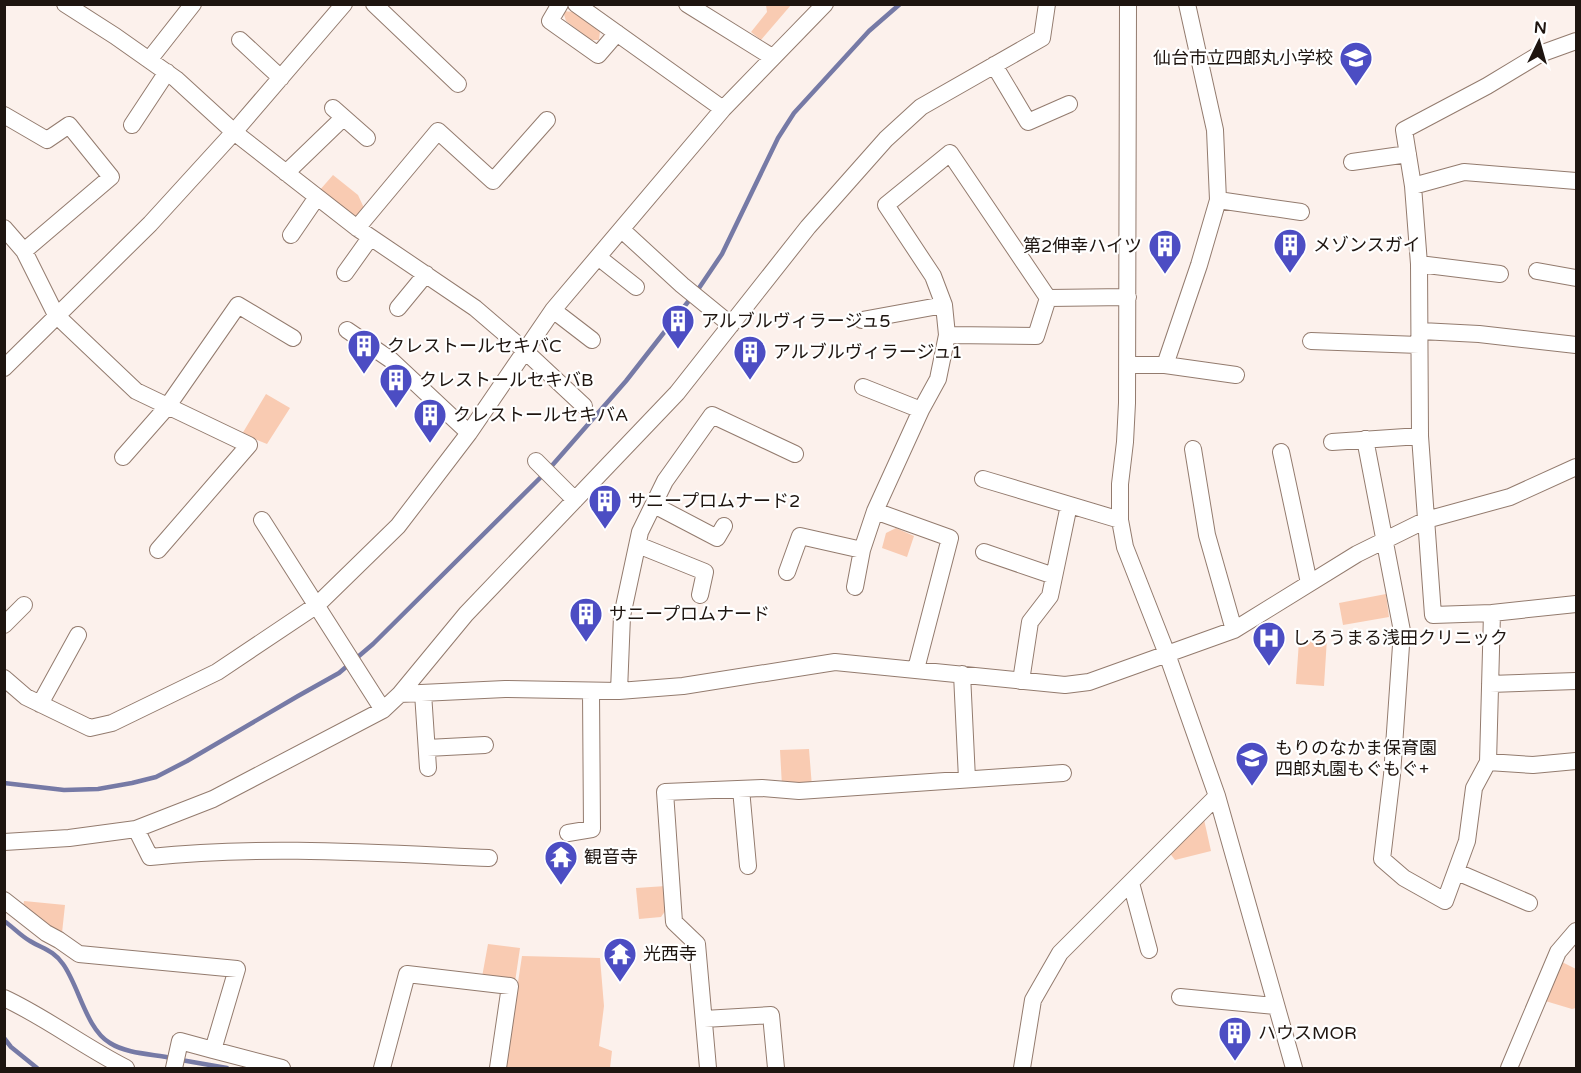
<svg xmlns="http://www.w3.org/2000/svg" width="1581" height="1073" font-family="'Varela Round','Noto Sans JP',sans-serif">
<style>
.green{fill:#f9cbb2}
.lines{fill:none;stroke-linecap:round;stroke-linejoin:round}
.stream{stroke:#767aa6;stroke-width:4.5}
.minor-casing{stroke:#937b6e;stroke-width:18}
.minor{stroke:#fff;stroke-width:16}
.labels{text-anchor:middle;stroke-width:4.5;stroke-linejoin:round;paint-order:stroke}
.poi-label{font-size:18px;fill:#1e1510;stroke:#fff;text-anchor:start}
</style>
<rect width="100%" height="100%" fill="#fcf1ec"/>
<path class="green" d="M766,5h25l-30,35 -10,-8 16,-20z
M563,11l11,1 26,19 -1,9h-8l-25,-19z
M333,175l25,20 6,13 -5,7 -9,1 -31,-25z
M266,394l24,14 -23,36 -25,-10z
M896,528l18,8 -7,21 -25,-9 4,-15z
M1386,594l3,23 -46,8 -4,-22z
M1327,638l-3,48 -28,-2 3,-43z
M809,749l3,38 -30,-1 -2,-36z
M1203,815l8,36 -36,9 -6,-8z
M666,886l2,21 -7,10 -22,2 -3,-31z
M24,901l41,4 -3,28 -19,-9 -20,-17z
M488,944l32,4 -5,34 -33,-5z
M522,956l78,2 4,48 -5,40 13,5 -2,17h-105z
M1560,961l16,8v39l-4,1 -30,-9z"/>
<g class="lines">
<path class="stream" d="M697,291l25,-37 56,-116 16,-25 75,-82 31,-27
M549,469l77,-88 65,-83
M4,783l60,7 34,-1 34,-6 24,-6 31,-16 111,-65 41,-23 34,-29 170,-169
M4,921c9,6 17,15 26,20 13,8 23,9 33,23 16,22 23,65 47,79 17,11 43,11 62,15
M4,1038l7,9 26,21
M181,1060l46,8"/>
<g class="minor-casing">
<path id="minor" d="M65,4l50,32 61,43 58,53 123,96 118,80 49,42 60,56
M374,4l84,80
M560,4l-10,17 48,34 19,-22
M576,4l147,105
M687,4l85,53
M1128,4l-1,399 -2,39 -5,42v36l5,27 42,107 50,142 77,272
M240,40l41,38
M1576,41l-36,13 -53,32 -83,44 9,56 6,78 1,172 13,179 59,-2 -4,149 45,3 43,-4
M149,60l44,-56
M994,65l34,57 41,-18
M333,108l34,30
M4,115l43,25 22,-15 42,52 -87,74
M132,125l35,-53
M1352,162l56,-8
M286,173l57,-55
M1413,186l51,-14 112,9
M1218,200l83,12
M4,228l20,23 32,64 80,76 113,54 -91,105
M357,228l81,-97 55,50 54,-61
M622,230l60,55 49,40
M291,235l26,-38
M598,257l38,30
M1419,264l81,10
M1537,271l39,7
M345,273l25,-35
M1048,298l-98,-145 -64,52 47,71 11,29 3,30 89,1 12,-38 80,-1
M398,308l28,-34
M553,310l39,30
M862,320l82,-15
M347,330l44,30 78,73
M1421,331l58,3 97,11
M1311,341l108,4
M1128,365h37l34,-100 19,-65 -3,-70 -28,-126
M1165,365l71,10
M4,368l146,-144 84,-92 110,-128
M863,387l58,23 17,-31 9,-44
M1365,439l37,192 -10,144 -10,84 22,19 41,23 22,-60 7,-53 14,-26
M1332,442l88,-6
M1193,449l14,86 27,95
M1281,452l28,131
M123,457l44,-50 71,-102 55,33
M536,461l39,39
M983,479l137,41
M654,505l63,33 7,-12
M875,511l75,27 -34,131
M262,520l121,190
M638,545l67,27 -5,23
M984,552l70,24
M787,572l13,-36 62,14 13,-39 46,-101
M855,587l7,-37
M1492,613l84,-9
M4,625l20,-20
M962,674l5,105
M4,678l22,19 64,31 22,-5 105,-51 100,-67 81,-79 71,-93 84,-123 170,-201 102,-105
M1021,681l9,-59 20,-26 19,-91
M1490,684l86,-3
M619,691l3,-75 18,-84 25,-51 47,-66 83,39
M423,693l5,75
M400,694l66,-80 211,-221 131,-166 78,-88 35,-32 121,-69 5,-34
M40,704l38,-69
M427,748l58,-3
M741,789l7,77
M136,829l14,28c113,-12 226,-4 339,1
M568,833l24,-4 -1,-137
M4,842l65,-4 67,-9 77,-30 170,-89 17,-16 105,-5 114,2 64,-5 152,-24 230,23 24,-3 145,-52 123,-76 69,-34 84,-23 66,-30
M1457,872l72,31
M1131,883l18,67
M4,900l42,33 13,7 20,14 158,15 -24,81 -33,-9 -6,27
M1180,997l95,9
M4,998c43,20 80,49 122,70
M704,1019l67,-4 5,53
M213,1050l69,18
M382,1068l25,-94 103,12 -12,82
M708,1068l-11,-124 -23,-22 -9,-130 97,-4 37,3 264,-18
M1022,1068l11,-68 27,-47 157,-157
M1509,1068l49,-116 18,-21"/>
</g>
<use href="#minor" class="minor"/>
</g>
<defs>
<g id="school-pin" transform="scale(1.725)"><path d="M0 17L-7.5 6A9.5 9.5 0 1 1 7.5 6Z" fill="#4c4dc3" stroke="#fff"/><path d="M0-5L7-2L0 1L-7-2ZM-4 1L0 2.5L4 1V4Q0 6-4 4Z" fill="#fff"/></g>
<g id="building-pin" transform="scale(1.725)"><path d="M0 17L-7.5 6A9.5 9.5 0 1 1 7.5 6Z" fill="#4c4dc3" stroke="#fff"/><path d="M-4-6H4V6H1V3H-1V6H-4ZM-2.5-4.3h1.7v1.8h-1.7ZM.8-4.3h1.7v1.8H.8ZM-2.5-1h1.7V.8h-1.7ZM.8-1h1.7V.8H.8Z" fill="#fff"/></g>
<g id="hospital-pin" transform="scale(1.725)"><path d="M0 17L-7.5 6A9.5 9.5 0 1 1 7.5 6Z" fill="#4c4dc3" stroke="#fff"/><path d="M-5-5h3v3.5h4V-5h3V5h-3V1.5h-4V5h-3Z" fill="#fff"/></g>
<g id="temple-pin" transform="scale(1.725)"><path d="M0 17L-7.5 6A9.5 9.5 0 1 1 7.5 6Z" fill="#4c4dc3" stroke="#fff"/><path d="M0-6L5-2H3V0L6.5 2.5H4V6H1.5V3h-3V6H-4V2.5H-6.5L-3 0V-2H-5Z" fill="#fff"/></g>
</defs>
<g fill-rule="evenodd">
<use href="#school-pin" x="1356" y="58"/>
<use href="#building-pin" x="1290" y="245"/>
<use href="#building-pin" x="1165" y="246"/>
<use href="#building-pin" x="678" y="321"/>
<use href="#building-pin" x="364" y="346"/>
<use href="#building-pin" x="750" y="352"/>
<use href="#building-pin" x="396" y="380"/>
<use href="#building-pin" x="430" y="415"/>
<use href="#building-pin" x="605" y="501"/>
<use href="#building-pin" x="586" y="614"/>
<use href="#hospital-pin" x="1269" y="638"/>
<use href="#school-pin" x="1252" y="758"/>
<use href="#temple-pin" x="561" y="857"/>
<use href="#temple-pin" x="620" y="954"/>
<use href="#building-pin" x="1235" y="1033"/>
</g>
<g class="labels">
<g class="poi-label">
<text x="1333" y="64" text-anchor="end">仙台市立四郎丸小学校</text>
<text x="1313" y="251">メゾンスガイ</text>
<text x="1142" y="252" text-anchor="end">第2伸幸ハイツ</text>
<text x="701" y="327">アルブルヴィラージュ5</text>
<text x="387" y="352">クレストールセキバC</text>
<text x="773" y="358">アルブルヴィラージュ1</text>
<text x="419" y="386">クレストールセキバB</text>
<text x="453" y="421">クレストールセキバA</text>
<text x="628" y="507">サニープロムナード2</text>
<text x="609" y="620">サニープロムナード</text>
<text x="1292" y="644">しろうまる浅田クリニック</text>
<text x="1275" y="754">もりのなかま保育園<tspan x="1275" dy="21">四郎丸園もぐもぐ+</tspan></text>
<text x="584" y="863">観音寺</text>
<text x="643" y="960">光西寺</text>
<text x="1258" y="1039">ハウスMOR</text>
</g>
</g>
<rect width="1581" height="1073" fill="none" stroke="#1e1510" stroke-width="12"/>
<g transform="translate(1539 42) rotate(5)" stroke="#ffffff" stroke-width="4.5" paint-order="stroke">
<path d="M0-4.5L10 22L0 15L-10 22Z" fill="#1e1510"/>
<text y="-9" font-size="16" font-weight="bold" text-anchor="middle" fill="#1e1510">N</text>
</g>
</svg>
